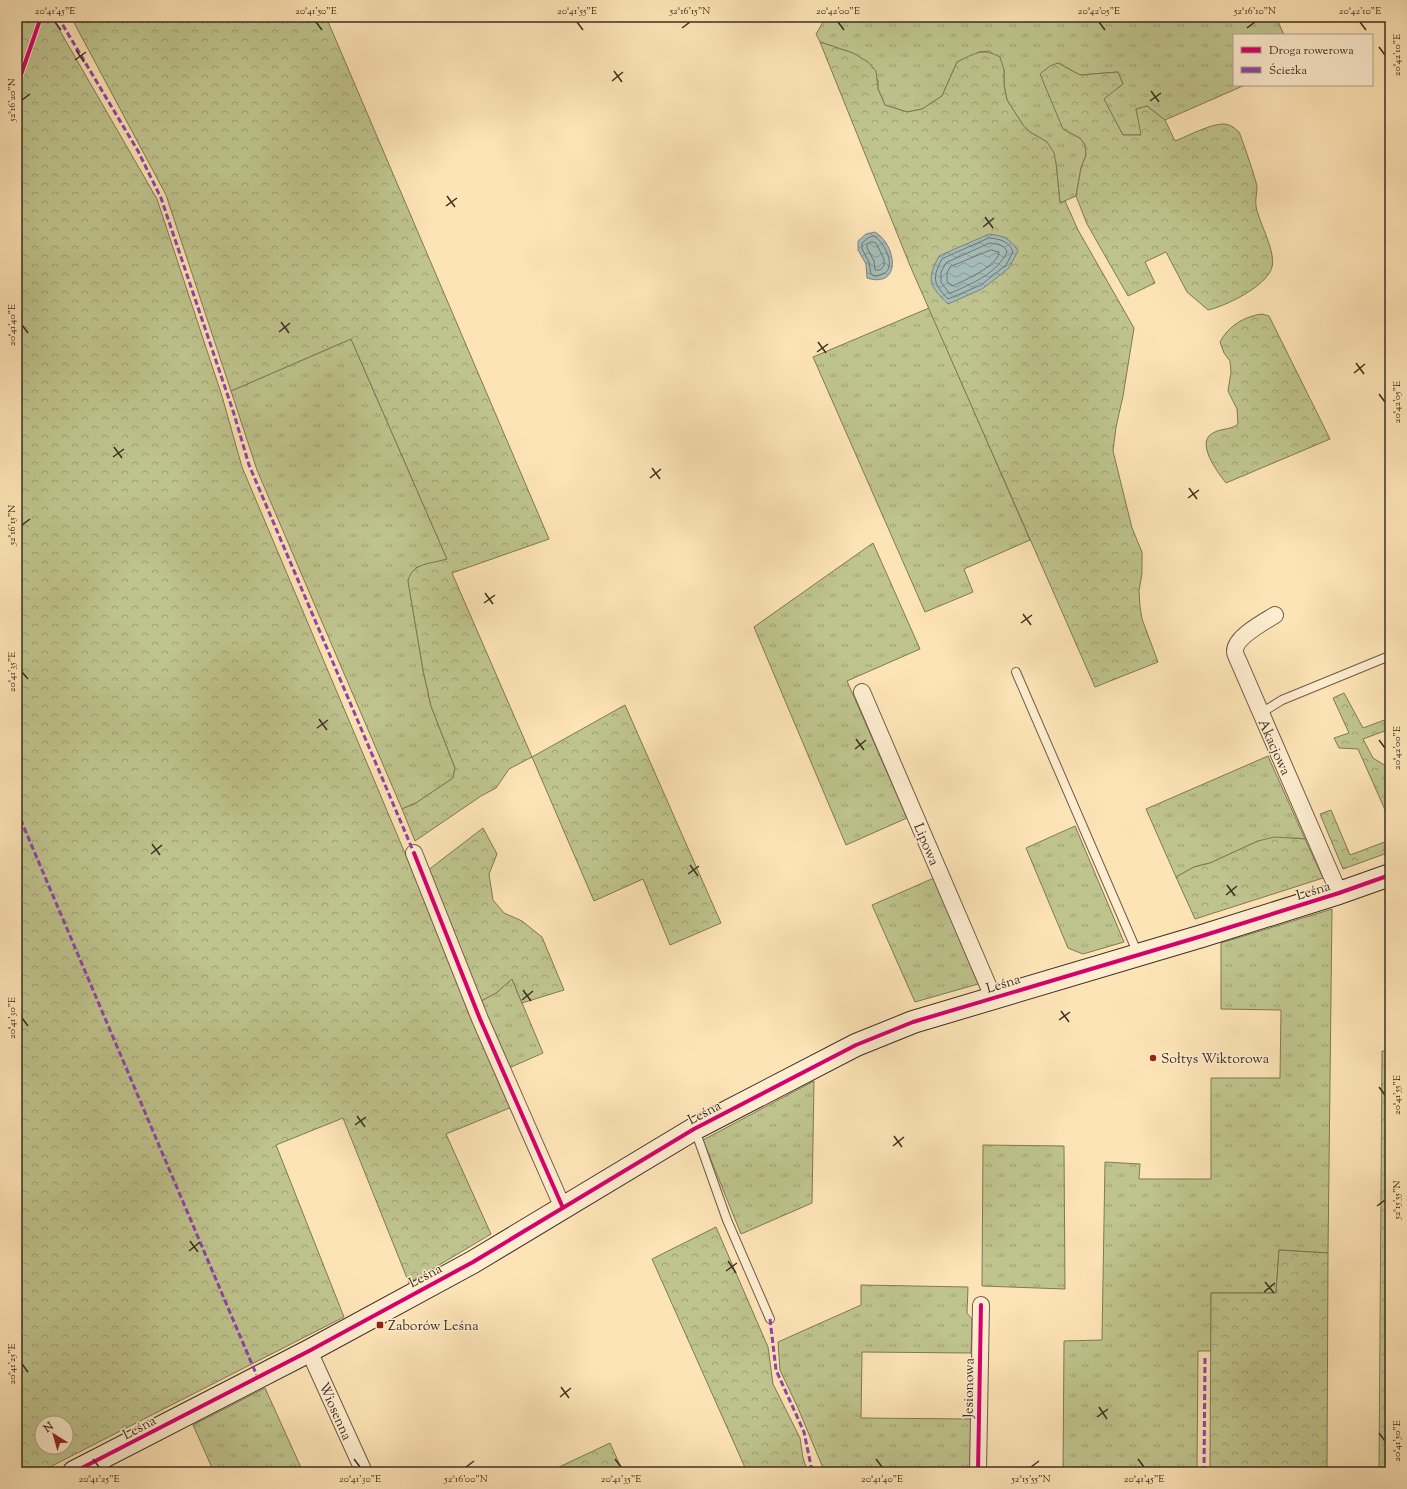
<svg xmlns="http://www.w3.org/2000/svg" width="1407" height="1489" font-family="'Sorts Mill Goudy',serif">
<style>
.grass{fill:url(#grass-tufts);stroke:#7f7956}
.forest{fill:url(#forest-crowns);stroke:#7f7956;fill-rule:evenodd}
.water{fill:url(#water-waves);stroke:#7c837b}
.lines{fill:none;stroke-linecap:round;stroke-linejoin:round}
.shore{stroke:#72756c;stroke-width:1}
.lane-casing{stroke:#6e5c45;stroke-width:10}
.street-casing{stroke:#6e5c45;stroke-width:18}
.secondary-casing{stroke:#3f2e1f;stroke-width:24}
.lane{stroke:#feedd0;stroke-width:8}
.street{stroke:#feedd0;stroke-width:16}
.secondary{stroke:#feedd0;stroke-width:22}
.quiet{stroke:#8e44ad;stroke-width:3;stroke-dasharray:6 3;stroke-linecap:butt}
.cycleway-casing{stroke:#feedd0;stroke-width:6}
.cycleway{stroke:#d6006c;stroke-width:4}
.ticks{fill:none;stroke:#3f2e1f;stroke-width:1.5}
.poi-dot{fill:#8f2418;stroke:#feedd0;stroke-width:1.5}
.labels{text-anchor:middle;stroke-width:3;stroke-linejoin:round;paint-order:stroke}
.street-label{font-size:14px;fill:#3f2e1f;stroke:#feedd0}
.poi-label{font-size:14px;fill:#3f2e1f;stroke:#feedd0;text-anchor:start}
.neatline{fill:none;stroke:#3f2e1f;stroke-width:1.5}
.ticks-label{font-size:10px;text-anchor:middle;fill:#3f2e1f}
</style>
<defs>
<pattern id="grass-tufts" width="24" height="20" patternUnits="userSpaceOnUse"><rect width="24" height="20" fill="#bfc48e"/><path d="M3 7l-1-3M5 7V3M7 7l1-3M15 17l-1-3M17 17v-4M19 17l1-3" fill="none" stroke="#9da073"/></pattern>
<pattern id="forest-crowns" width="20" height="18" patternUnits="userSpaceOnUse"><rect width="20" height="18" fill="#bfc48e"/><path d="M2 6a3 3 0 1 1 6 0M12 15a3 3 0 1 1 6 0" fill="none" stroke="#9da073"/></pattern>
<pattern id="water-waves" width="16" height="10" patternUnits="userSpaceOnUse"><rect width="16" height="10" fill="#a4bcb9"/><path d="M0 5q4-4 8 0t8 0" fill="none" stroke="#879996"/></pattern>
</defs>
<rect width="100%" height="100%" fill="#fde4b6"/>
<filter id="stains"><feTurbulence type="fractalNoise" baseFrequency=".005" numOctaves="4"/><feColorMatrix values="0 0 0 0 .2 0 0 0 0 .09 0 0 0 0 .02 0 0 0 .5 -.17"/></filter>
<radialGradient id="worn" r=".72"><stop offset=".6" stop-color="#630" stop-opacity="0"/><stop offset="1" stop-color="#630" stop-opacity=".3"/></radialGradient>
<path class="grass" d="M826,17h450l8,18h-50v50h11l-80,35 -18,-14 -11,3 6,26h-19l-20,-36 20,-15 -5,-12 -38,3 -22,-12 5,66 17,9 5,7 1,10 -5,13 -5,28 -16,7 -4,-40 -9,-21 -17,-10 -7,-7 -16,-25 -3,-15v-15l-14,-19 -11,1 -22,10 -15,34 -20,13 -15,3 -22,-7 -7,-16v-9l-25,-27 -33,-11 -4,-8z
M929,308l101,232 -66,29 9,23 -48,20 -112,-255z
M351,339l96,220 -30,8 -9,13 15,90 8,36 24,62 -2,10 -37,25 -14,6 -145,-339 -26,-79z
M873,543l47,106 -73,32 60,137 -61,27 -92,-218z
M1268,756l37,83 -8,-1 -39,3 -48,22 -16,4 -18,10 -30,-68z
M1075,826l49,116 -41,12 -15,-6 -42,-100z
M934,878l44,106 -63,18 -43,-97z
M1332,909l-4,344 -49,-3 -3,43h-65v58h-13l-1,121h-134l1,-131 38,-1 3,-178 35,2 -1,15h72v-101h69l1,-68 -60,-1v-66z
M512,979l31,74 -34,15 -28,-67 15,-8z
M814,1081l-2,122 -71,31 -38,-94z
M983,1145l81,1 1,143 -83,-3z
M861,1285l107,2 -1,26 5,6 -1,34 -109,-1 -1,66 110,1v53h-146l-2,-4 -25,-60 -18,-38 -2,-28 83,-37z
M265,1388l38,84h-89l-21,-47z"/>
<path class="forest" d="M17,17h35l105,182 65,197 20,71 270,640 -66,27 45,100 -82,49 -66,-165 -67,27 68,172 -304,155h-23zM42,1423h24v24h-24z
M71,17h255l223,522 -97,34 80,184 93,-52 96,218 -51,22 -27,-66 -49,22 -62,-144 -23,12 -13,19 -15,8 -66,45 -13,-32 14,-6 37,-25 2,-10 -24,-62 -8,-36 -15,-89c4,-19 24,-17 39,-22l-96,-220 -120,52 -65,-196z
M820,42l33,11 15,9 8,9 2,18 7,16 22,7 15,-3 20,-13 15,-34c17,-8 25,-15 43,-5l4,13v15l3,15 16,25 7,7 17,10 7,11 2,10 4,40 5,-2 13,29 56,98 -11,68 -7,31 -3,24 19,77 10,24v21l-3,18 1,16 2,12 16,43 -63,25 -184,-419z
M1058,63l22,12 38,-3 5,12 -19,15 19,36h18l-5,-26 11,-3 18,14 10,21c13,-5 42,-21 54,-16 3,1 8,5 10,7 2,4 18,50 18,55 0,6 -2,13 -1,19 3,17 20,45 16,61 -5,19 -46,39 -64,43l-21,-18 -21,-40 -21,10 10,21 -27,13 -41,-72 -11,-28 5,-28 5,-13 -1,-10 -5,-7 -17,-9 -23,-55 10,-8z
M1262,314l7,2 61,123 -104,44c-8,-10 -33,-43 -11,-51 8,-4 16,-2 23,-8l-1,-15 -9,-18 3,-19 -1,-11 -6,-8 -4,-11c8,-16 25,-26 42,-28z
M1344,693l19,35 27,-10v11l-27,10 10,19 13,8 4,9v46l-32,-72 -19,-1 -5,-10 15,-5 -16,-35z
M1331,810l19,45 40,-15v12l-47,17 -23,-55z
M483,828l14,26 -8,20 4,26 11,13 18,8 20,16 22,53 -42,13 -10,-24 -16,14 -15,8 -54,-130z
M1274,837l31,2 18,39 -128,41 -19,-42 18,-10 16,-4 48,-22z
M1382,1051h8v421h-11z
M716,1227l52,120 5,37 27,54 3,20 5,14h-61l-95,-213z
M1279,1250l49,3 -1,219h-117l1,-179h65z
M610,1443l13,29h-64l-2,-4z"/>
<path class="water" d="M875,232c22,13 27,57 -8,46l-1,-14 -8,-14v-9l8,-7z
M989,234c15,2 21,4 29,17l-9,17 -27,21 -34,15c-19,-19 -22,-23 -9,-48z"/>
<g class="lines">
<path class="shore" d="M874,236c11,6 25,35 6,39 -4,1 -6,1 -9,-1l-2,-12 -7,-13v-6l6,-5z
M989,238c11,1 20,3 24,14l-7,13 -25,20 -33,14c-15,-16 -16,-21 -6,-40z
M870,242h3l3,1 8,16v7l-4,4h-5l-1,-9 -7,-13v-3z
M990,243c7,1 15,2 17,9 -11,22 -34,31 -56,41h-2l-8,-11v-10l5,-9z
M991,250l8,2c0,13 -35,29 -47,34l-5,-4v-9l3,-6z"/>
<g class="lane-casing">
<path id="lane" d="M1016,672l122,282
M1261,713l21,-13 105,-43
M695,1130l32,90 43,99"/>
</g>
<g class="street-casing">
<path id="street" d="M1275,615c-11,7 -40,22 -40,36 0,3 2,7 3,9l101,233
M862,692l131,305
M414,853l66,166 83,189
M309,1351l55,121
M978,1472l3,-167"/>
</g>
<g class="secondary-casing">
<path id="secondary" d="M74,1472l235,-121 164,-89 221,-133 162,-84 57,-23 289,-86 137,-43 51,-18"/>
</g>
<use href="#lane" class="lane"/>
<use href="#street" class="street"/>
<use href="#secondary" class="secondary"/>
<path class="quiet" d="M58,17l80,134 23,47 73,216 15,51 165,388
M17,811l240,565
M770,1319l6,51 28,62 7,34 4,6
M1204,1472l1,-115"/>
<g class="cycleway-casing">
<path id="cycleway" d="M17,86l24,-69
M414,853l66,166 83,189
M74,1472l235,-121 164,-89 221,-133 162,-84 57,-23 289,-86 137,-43 51,-18
M978,1472l3,-167"/>
</g>
<use href="#cycleway" class="cycleway"/>
</g>
<path class="ticks" d="M55,22l6,8M316,22l6,8M577,22l6,8M838,22l6,8M1099,22l6,8M1360,22l6,8M682,28l8,-6M1247,28l8,-6M1379,47l6,8M76,50l8,12M75,60l11,-8M614,71l8,11M612,81l11,-9M1151,91l8,11M22,100l8,-6M1150,101l11,-8M447,196l8,11M446,206l11,-8M985,217l8,11M983,227l11,-9M281,322l8,11M22,325l6,8M279,332l11,-9M818,342l8,11M817,352l11,-8M1356,363l8,11M1354,373l11,-9M1379,394l6,8M114,447l8,11M113,457l11,-8M652,468l8,11M650,478l11,-9M1189,488l8,11M1188,498l11,-8M22,525l8,-6M485,593l8,11M484,603l11,-8M1023,614l8,11M1021,623l11,-8M22,672l6,7M319,719l8,11M317,728l11,-8M856,739l8,11M1379,740l6,8M855,749l11,-9M152,844l8,11M151,854l11,-9M690,865l8,11M688,874l11,-8M1227,885l8,11M1226,895l11,-9M523,990l8,11M522,1000l11,-9M1061,1011l8,11M22,1018l6,8M1059,1020l11,-8M1379,1087l6,8M357,1116l8,11M355,1125l11,-8M894,1136l8,11M893,1146l11,-9M1377,1206l8,-6M190,1241l8,11M189,1251l11,-9M728,1261l8,12M726,1271l11,-8M1265,1282l9,11M1264,1292l11,-9M22,1364l6,8M561,1387l8,11M560,1397l11,-9M1099,1407l8,12M1097,1417l11,-8M1379,1433l6,8M93,1459l6,8M354,1459l6,8M615,1459l6,8M876,1459l6,8M1138,1459l6,8M466,1467l8,-6M1031,1467l8,-6"/>
<g class="poi-dot">
<circle cx="1153" cy="1058" r="4"/>
<rect x="376" y="1321" width="8" height="8" rx="2"/>
</g>
<g class="labels">
<g class="street-label">
<text transform="translate(1275 747) rotate(66)" y="5">Akacjowa</text>
<text transform="translate(927 844) rotate(67)" y="5">Lipowa</text>
<text transform="translate(1313 890) rotate(-17)" y="5">Leśna</text>
<text transform="translate(1003 983) rotate(-17)" y="5">Leśna</text>
<text transform="translate(704 1112) rotate(-28)" y="5">Leśna</text>
<text transform="translate(425 1275) rotate(-28)" y="5">Leśna</text>
<text transform="translate(968 1388) rotate(-89)" y="5">Jesionowa</text>
<text transform="translate(336 1411) rotate(66)" y="5">Wiosenna</text>
<text transform="translate(139 1427) rotate(-28)" y="5">Leśna</text>
</g>
<g class="poi-label">
<text x="1161" y="1063">Sołtys Wiktorowa</text>
<text x="388" y="1330">Zaborów Leśna</text>
</g>
</g>
<rect width="1407" height="1489" fill="none" stroke="#fde4b6" stroke-width="44"/>
<rect x="1233" y="34" width="140" height="52" fill="#feedd0" stroke="#b2a189"/>
<rect x="1241" y="47" width="20" height="6" fill="#d6006c" stroke="#b2a189"/>
<text x="1269" y="54" font-size="12" fill="#3f2e1f">Droga rowerowa</text>
<rect x="1241" y="67" width="20" height="6" fill="#8e44ad" stroke="#b2a189"/>
<text x="1269" y="74" font-size="12" fill="#3f2e1f">Ścieżka</text>
<g transform="translate(54 1435) rotate(323)"><circle r="19" fill="#feedd0" stroke="#b2a189"/>
<path d="M0-3L7 15L0 10L-7 15Z" fill="#8f2418"/>
<text y="-6" font-size="11" font-weight="bold" text-anchor="middle" fill="#3f2e1f">N</text>
</g>
<rect x="22" y="22" width="1363" height="1445" class="neatline"/>
<g class="ticks-label">
<text x="55" y="14">20°41'45"E</text>
<text x="316" y="14">20°41'50"E</text>
<text x="577" y="14">20°41'55"E</text>
<text x="690" y="14">52°16'15"N</text>
<text x="838" y="14">20°42'00"E</text>
<text x="1099" y="14">20°42'05"E</text>
<text x="1255" y="14">52°16'10"N</text>
<text x="1360" y="14">20°42'10"E</text>
<text transform="translate(1396 55) rotate(-90)" y="4">20°42'10"E</text>
<text transform="translate(11 100) rotate(-90)" y="4">52°16'20"N</text>
<text transform="translate(11 325) rotate(-90)" y="4">20°41'40"E</text>
<text transform="translate(1396 402) rotate(-90)" y="4">20°42'05"E</text>
<text transform="translate(11 525) rotate(-90)" y="4">52°16'15"N</text>
<text transform="translate(11 672) rotate(-90)" y="4">20°41'35"E</text>
<text transform="translate(1396 748) rotate(-90)" y="4">20°42'00"E</text>
<text transform="translate(11 1018) rotate(-90)" y="4">20°41'30"E</text>
<text transform="translate(1396 1095) rotate(-90)" y="4">20°41'55"E</text>
<text transform="translate(1396 1200) rotate(-90)" y="4">52°15'55"N</text>
<text transform="translate(11 1364) rotate(-90)" y="4">20°41'25"E</text>
<text transform="translate(1396 1441) rotate(-90)" y="4">20°41'50"E</text>
<text x="99" y="1482">20°41'25"E</text>
<text x="360" y="1482">20°41'30"E</text>
<text x="466" y="1482">52°16'00"N</text>
<text x="621" y="1482">20°41'35"E</text>
<text x="882" y="1482">20°41'40"E</text>
<text x="1031" y="1482">52°15'55"N</text>
<text x="1144" y="1482">20°41'45"E</text>
</g>
<rect width="100%" height="100%" filter="url(#stains)"/>
<rect width="100%" height="100%" fill="url(#worn)"/>
</svg>
